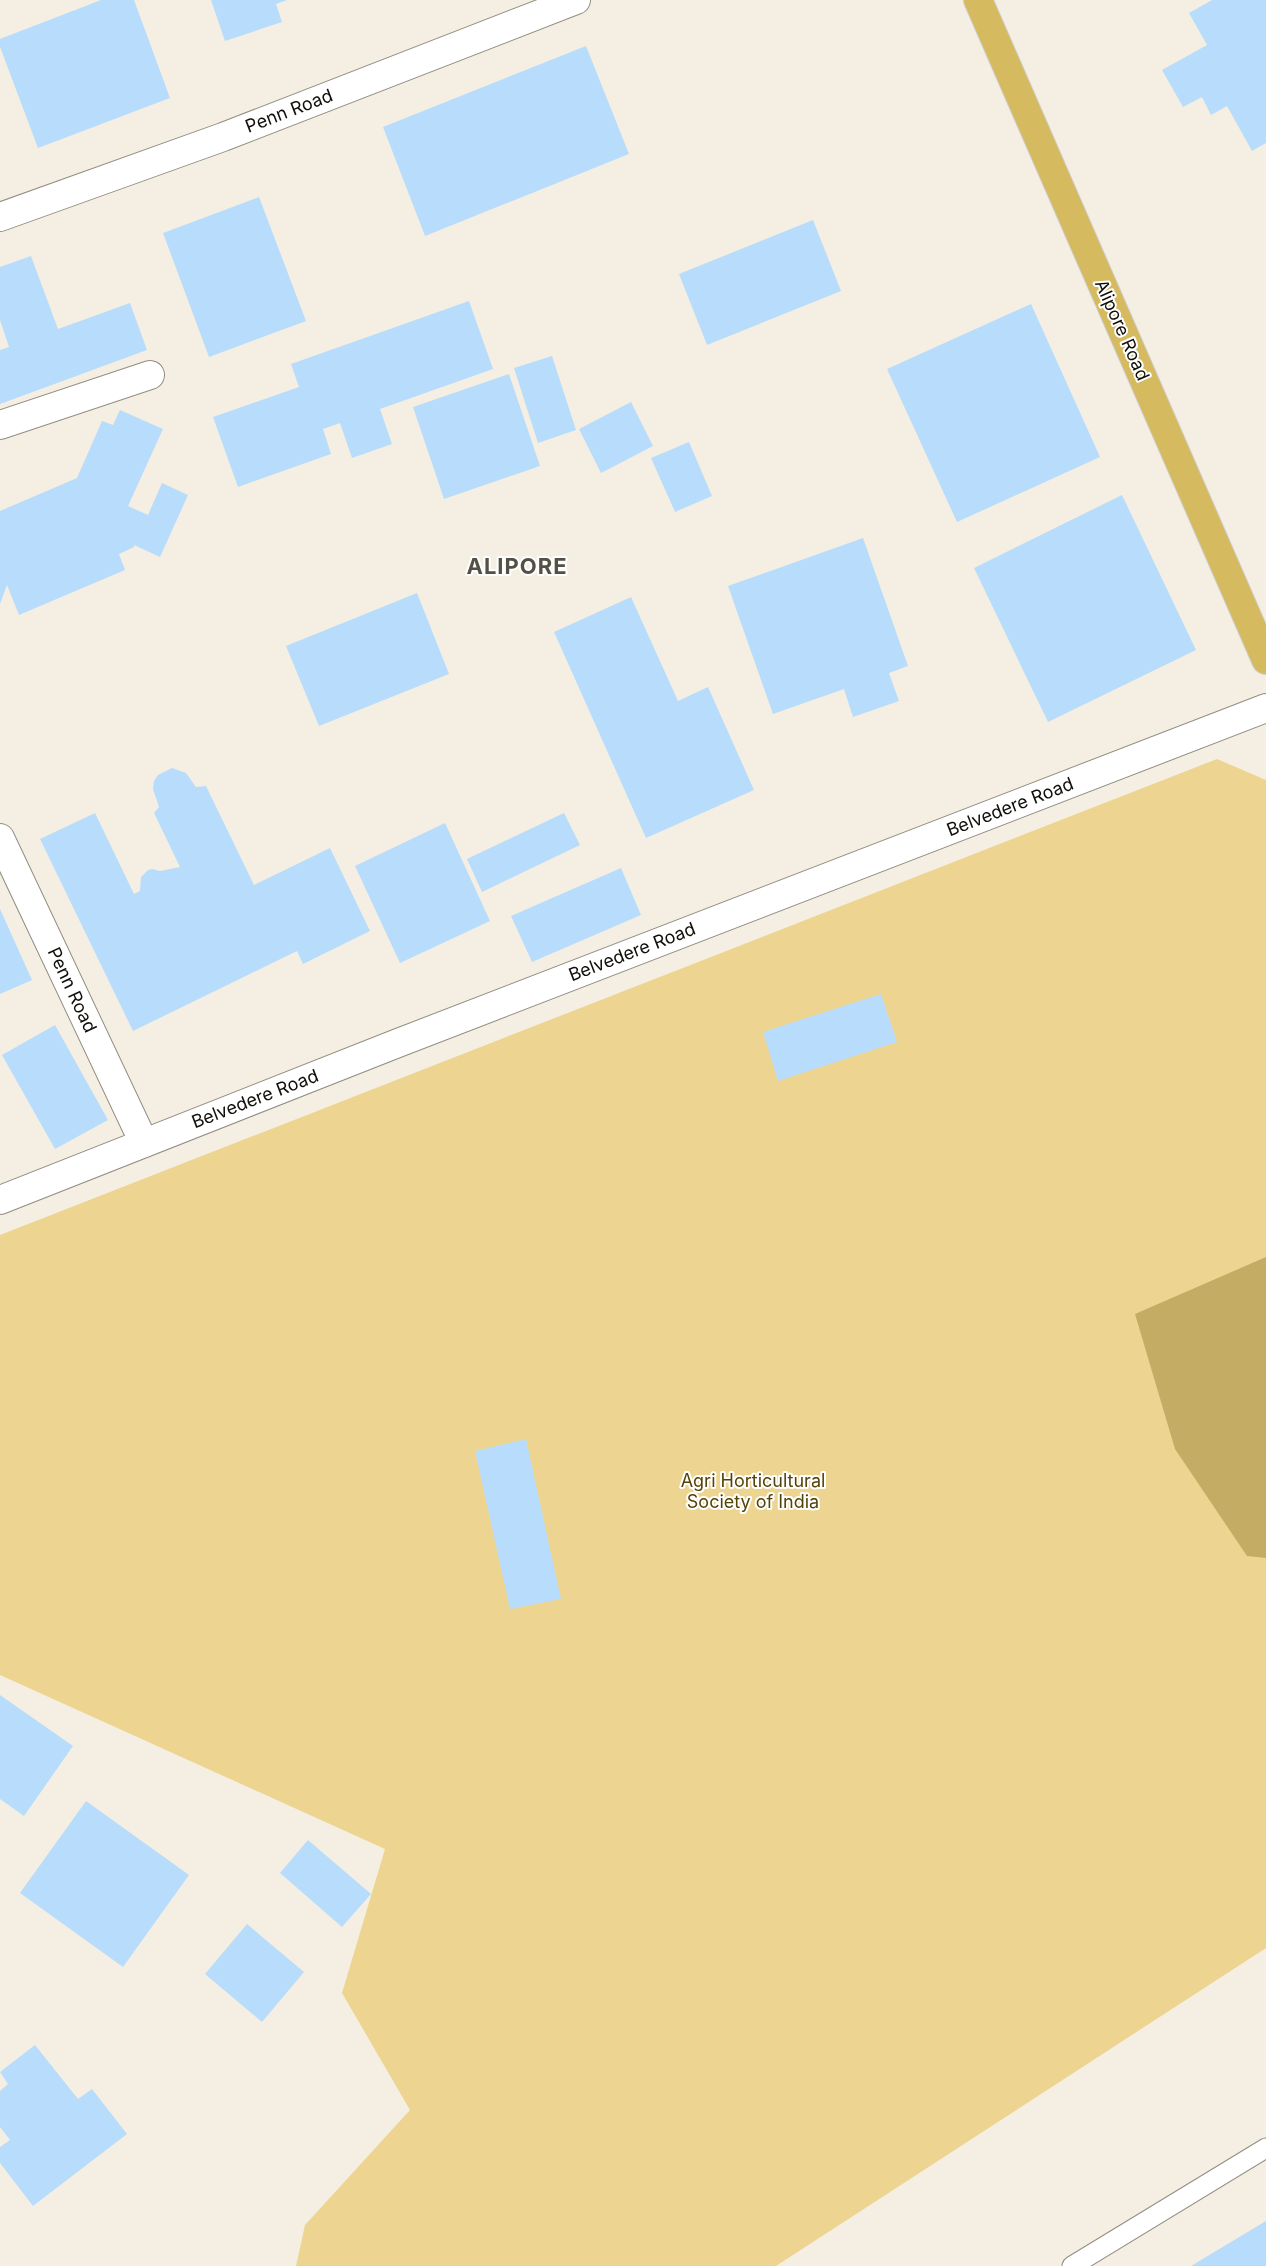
<svg xmlns="http://www.w3.org/2000/svg" width="1266" height="2266" font-family="Inter,sans-serif">
<style>
.green{fill:#edd591}
.water{fill:#c4ac65}
.building{fill:#b8dcfb}
.lines{fill:none;stroke-linecap:round;stroke-linejoin:round}
.service-casing{stroke:#928d81;stroke-width:21}
.minor-casing{stroke:#928d81;stroke-width:30}
.tertiary-casing{stroke:#928d81;stroke-width:30}
.trunk-casing{stroke:#cfcfce;stroke-width:30}
.service{stroke:#fff;stroke-width:19}
.minor{stroke:#fff;stroke-width:28}
.tertiary{stroke:#fff;stroke-width:28}
.trunk{stroke:#d6ba60;stroke-width:28}
.labels{text-anchor:middle;stroke-width:4;stroke-linejoin:round;paint-order:stroke}
.street-label{font-size:18px;fill:#110f0b;stroke:#fff}
.park-label{font-size:18px;fill:#544308;stroke:#fff}
.district-label{font-size:22px;font-weight:bold;letter-spacing:1px;fill:#535045;stroke:#fff}
</style>
<rect width="100%" height="100%" fill="#f4efe2"/>
<path class="green" d="M1217,759l49,21v1168l-490,318h-480l9,-41 105,-115 -68,-117 43,-144 -385,-174v-440z"/>
<path class="water" d="M1266,1257v301l-19,-2 -72,-107 -40,-135z"/>
<path class="building" d="M101,0h33l36,98 -132,50 -38,-101v-8z
M211,0h76l-11,4 6,18 -57,19z
M1212,0h54v143l-14,8 -25,-45 -16,9 -9,-18 -19,10 -21,-37 45,-25 -18,-32z
M586,46l43,108 -204,82 -42,-109z
M259,197l47,124 -97,36 -46,-124z
M813,220l28,71 -134,54 -28,-71z
M31,256l27,73 72,-26 17,47 -147,54v-54l9,-3 -9,-27v-53z
M469,301l24,68 -113,40 12,35 -40,14 -12,-35 -17,6 8,25 -93,33 -25,-70 86,-30 -8,-23z
M1031,304l69,153 -143,65 -70,-153z
M552,356l24,74 -38,13 -24,-75z
M509,374l31,92 -96,33 -31,-92z
M631,402l22,44 -52,27 -22,-44z
M120,410l43,19 -35,77 20,9 14,-32 26,12 -28,62 -26,-12v2l-15,7 6,16 -106,45 -12,-30 -7,19v-93l77,-33 25,-57 11,4z
M689,442l23,54 -37,16 -24,-54z
M1122,495l74,155 -148,72 -74,-154z
M863,538l45,128 -19,7 10,28 -46,16 -9,-28 -71,25 -45,-128z
M417,593l32,81 -130,52 -33,-80z
M631,597l47,104 30,-14 46,103 -108,48 -92,-206z
M172,768l14,5 10,14 10,-1 48,99 76,-37 40,83 -67,33 -6,-13 -164,80 -93,-192 55,-26 39,81 6,-3 1,-14 7,-7 4,-1 8,2 20,-4 -26,-54 5,-6 -6,-18 1,-8 4,-6z
M564,813l16,32 -98,47 -15,-33z
M445,823l45,98 -90,42 -45,-97z
M621,868l20,47 -109,47 -21,-46z
M0,909l32,71 -32,14z
M881,994l16,48 -119,39 -15,-49z
M55,1025l53,95 -53,29 -53,-94z
M526,1439l35,160 -51,10 -35,-158z
M0,1695l73,51 -49,70 -24,-17z
M86,1801l103,74 -66,92 -103,-74z
M308,1840l63,54 -29,33 -62,-54z
M247,1924l57,48 -42,50 -57,-48z
M35,2045l43,54 14,-10 35,45 -94,72 -33,-43v-16l10,-7 -10,-13v-36l8,-7 -8,-12z
M1266,2221v45h-75z"/>
<g class="lines">
<g class="service-casing">
<path id="service" d="M1072,2266l194,-118"/>
</g>
<g class="minor-casing">
<path id="minor" d="M0,217l223,-80 353,-137
M0,425l150,-50
M0,838l144,305"/>
</g>
<g class="tertiary-casing">
<path id="tertiary" d="M0,1200l398,-157 868,-335"/>
</g>
<g class="trunk-casing">
<path id="trunk" d="M978,0l288,660"/>
</g>
<use href="#service" class="service"/>
<use href="#minor" class="minor"/>
<use href="#tertiary" class="tertiary"/>
<use href="#trunk" class="trunk"/>
</g>
<g class="labels">
<g class="street-label">
<text transform="translate(289 111) rotate(-21)" y="6">Penn Road</text>
<text transform="translate(1122 330) rotate(66)" y="6">Alipore Road</text>
<text transform="translate(1010 807) rotate(-21)" y="6">Belvedere Road</text>
<text transform="translate(632 952) rotate(-21)" y="6">Belvedere Road</text>
<text transform="translate(72 990) rotate(65)" y="6">Penn Road</text>
<text transform="translate(255 1099) rotate(-21)" y="6">Belvedere Road</text>
</g>
<g class="park-label">
<text x="753" y="1487">Agri Horticultural<tspan x="753" dy="21">Society of India</tspan></text>
</g>
<g class="district-label">
<text x="517" y="574">ALIPORE</text>
</g>
</g>
</svg>
